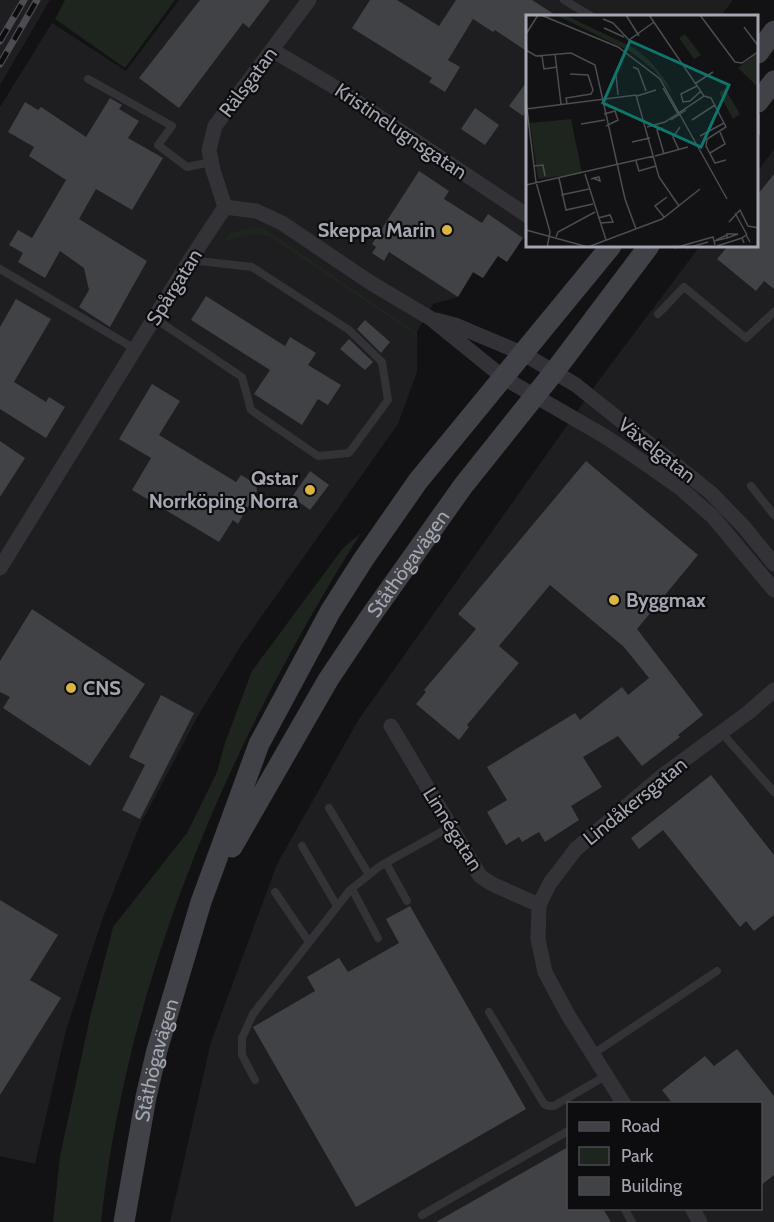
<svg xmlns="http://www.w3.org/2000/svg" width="774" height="1222" font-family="Cabin,sans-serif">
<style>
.built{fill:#1e1e20;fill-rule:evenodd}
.green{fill:#1e251f}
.building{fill:#414246}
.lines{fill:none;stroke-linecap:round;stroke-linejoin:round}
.service{stroke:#333337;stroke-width:8}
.minor{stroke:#333337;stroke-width:15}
.secondary{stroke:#414247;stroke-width:21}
.rail-casing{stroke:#4c4d52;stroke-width:7}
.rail{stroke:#0d0c0e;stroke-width:4.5;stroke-dasharray:14;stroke-linecap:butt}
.poi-dot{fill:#dbb541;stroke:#0d0c0e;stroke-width:2}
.labels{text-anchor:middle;stroke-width:4.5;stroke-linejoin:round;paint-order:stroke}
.street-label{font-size:20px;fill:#a4a7b2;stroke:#0d0c0e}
.poi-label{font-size:20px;font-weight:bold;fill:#a4a7b2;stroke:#0d0c0e;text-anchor:end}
.inset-road{fill:none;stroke:#4c4d53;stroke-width:1.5}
.view{fill:#0f766e;fill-opacity:0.15;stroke:#0f766e;stroke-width:3}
.inset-edge{fill:none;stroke:#a4a7b2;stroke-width:3}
</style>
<rect width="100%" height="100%" fill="#121113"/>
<path class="built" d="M0,0h50l-50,85z
M179,0h554l-12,16h-193v223l-5,-1 -16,24 -10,-6 -14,22 -10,-5 -15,24 -25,7 -16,28v40l-19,52 -156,220 -43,70 -60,113 -37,93 -36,110 -31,134 -35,-8v-1049l52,-84 74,48z
M774,149v1073h-604l41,-180 66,-178 82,-145 246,-347 95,-126h58v-75zM568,1104h192v104h-192z"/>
<path class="green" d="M65,0h110l-50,68 -70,-49z
M251,227l11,1 9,5 146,100v5l-4,-5 -141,-95c-16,-8 -29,-2 -45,3l-1,-3 5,-5z
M361,533c-132,209 -233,442 -260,689h-48l7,-66 31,-143 22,-86 74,-94 30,-61 8,-29 27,-72 91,-123z"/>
<path class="building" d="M200,0h70l-21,28 -6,-5 -64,85 -40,-30z
M370,0h27l42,26 17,-26h76l25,16h-29v36l-33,-22 -2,2 -20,-13 -25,41 12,7 -15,25 -16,-10 3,-4 -80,-50z
M528,80v28l-5,8 -14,-10z
M110,98l12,7 -3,4 20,12 -11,17 35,20 -31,52 -36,-21 -17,30 68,42 -37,66 -31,-20 10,-17 -5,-22 -24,-17 -15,27 -27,-16 5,-9 -14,-8 9,-15 14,8 34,-58 -37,-24 5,-9 -26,-15 17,-30 13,8 3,-3 45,30z
M475,108l24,17 -14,20 -24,-16z
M419,171l30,20 -5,8 38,24 6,-9 35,24 -16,24 -9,-6 -15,22 -10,-6 -15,25 -69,-45 -5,9 -12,-8 4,-6 -4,-3z
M774,174v115l-10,-8 -8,10 -39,-32 11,-13h30v-52z
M206,296l79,50 5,-9 26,16 -8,12 33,20 -13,20 -10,-6 -16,26 -48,-31 16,-24 -79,-50z
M16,299l35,20 -37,63 32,20 3,-5 16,10 -19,31 -46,-29v-82z
M365,320l25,22 -9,11 -24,-24z
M349,339l24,23 -8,8 -25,-21z
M152,384l28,17 -21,34 77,47 5,-7 15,9 1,7 -19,33 -5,-4 -14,22 -87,-52 19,-32 -32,-19z
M0,441l25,17 -25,39z
M586,461l112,94 -61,74 66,86 -25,20 2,2 -38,29 -24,-30 -35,21 19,30 -31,19 8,14 -34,22 -6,-10 -17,10 -3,-5 -13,8 -19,-33 20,-12 -20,-33 88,-54 5,7 42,-33 6,8 21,-17 -25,-31 -74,-62 -51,61 20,17 -52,62 2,2 -10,13 -43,-36 10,-12 -2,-2 52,-61 -18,-15z
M310,471l19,14 -19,25 -18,-13z
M32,609l113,75 -55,82 -87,-58 7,-11 -10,-5v-31z
M161,695l33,18 -54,106 -18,-9 23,-45 -16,-8z
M711,775l63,80v60l-20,16 -8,-10 -6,6 -77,-97 -24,19 -8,-11z
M0,900l58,35 -28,45 31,18 -61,97z
M410,906l116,203 -170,98 -103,-180 62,-36 -8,-14 32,-19 9,14 51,-29 -13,-24z
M737,1049l37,47v79l-14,11v-82h-87l-11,-14 43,-34 9,10z
M568,1147v62h35l8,13h-175z"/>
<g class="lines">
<path class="service" d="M564,0l27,16
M88,79l84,47 -14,19 29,22 24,-5
M0,269l135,80
M658,314l26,-27 62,51 28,-26
M154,318l88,59 9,33 67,46 31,-3 39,-53 -6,-38 -33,-32 -97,-63 -62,-7
M751,486l23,29
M721,732l53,60
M329,808l40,67
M302,846l35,60
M386,863l21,38
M352,889l26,49
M275,892l34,50
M489,1012l55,92 5,2h5l53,-31
M593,1054l124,-83
M255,1080l-13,-25v-17l11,-24 97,-124 30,-24 70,-39
M624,1208l8,14
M422,1215l146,-84"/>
<path class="minor" d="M272,50l61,36 195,130
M225,207l-12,-37 -4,-20 6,-24 94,-126
M436,320l19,5 69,29 52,31 135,108 33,34 30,37
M0,568l190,-308 35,-53 31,4 26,12 89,60 59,35 74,60 102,59 43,29 30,21 34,30 61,73
M391,726l89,150 12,8 47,21
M624,1104l-56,-89 -23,-43 -7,-33 1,-34 11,-22 26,-34 86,-73 87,-64 25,-22
M692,1208l8,14"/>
<g class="secondary">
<path d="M758,53l16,-22"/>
<path d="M758,102l16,-21"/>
<path id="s1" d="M232,847l96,-167 42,-63 93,-131 91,-114 95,-126"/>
<path id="s2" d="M124,1222l22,-125 11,-47 44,-148 58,-158 71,-132 33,-52 55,-79 193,-235"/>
</g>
<g class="rail-casing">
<path id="rail" d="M0,41l24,-41
M0,64l37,-64"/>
</g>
<use href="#rail" class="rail"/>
</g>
<g class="poi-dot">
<circle cx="447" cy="230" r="6"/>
<circle cx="310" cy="490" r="6"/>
<circle cx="614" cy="600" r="6"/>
<circle cx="71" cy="688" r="6"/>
</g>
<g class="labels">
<g class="street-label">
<text transform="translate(248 82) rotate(-53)" y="7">Rälsgatan</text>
<text transform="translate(401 131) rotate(34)" y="7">Kristinelugnsgatan</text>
<text transform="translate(174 287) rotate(-58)" y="7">Spårgatan</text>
<text transform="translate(657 450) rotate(38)" y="7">Växelgatan</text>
<text dy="7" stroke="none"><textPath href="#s1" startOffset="334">Ståthögavägen</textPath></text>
<text transform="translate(635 801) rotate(-39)" y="7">Lindåkersgatan</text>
<text transform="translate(453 829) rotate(58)" y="7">Linnégatan</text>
<text dy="7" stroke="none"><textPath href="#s2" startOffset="165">Ståthögavägen</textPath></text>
</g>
<g class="poi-label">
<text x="435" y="237">Skeppa Marin</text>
<text x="298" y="485">Qstar<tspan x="298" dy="23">Norrköping Norra</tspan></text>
<text x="626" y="607" text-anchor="start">Byggmax</text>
<text x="83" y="695" text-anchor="start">CNS</text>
</g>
</g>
<g transform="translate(526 15)">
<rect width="232" height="232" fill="#121113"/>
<path d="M30,0h9l69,33 16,13 16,20 7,14 -20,-26 -22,-17zM159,19l16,21 -7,4 -15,-21zM232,37v35l-20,-19zM199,74l15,25 -7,5 -14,-26zM45,104l11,54 -44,6 -8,-56z" fill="#1e251f"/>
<path class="inset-road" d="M15,0l77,32 42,32 67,120M100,0l13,21M174,0l35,47 7,1 17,-12M77,4l10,4 16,17 25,-18M218,12l15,20M78,13l20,9M0,19l12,-19M0,35l10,6 35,-3 24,12 30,134 11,30M29,39l6,50M16,41l2,13 13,-2M107,52l5,2 8,22M90,60l2,20M170,68l17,-11M171,71l-16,8 2,8 7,-1 11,-10M137,73l15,26M111,81l19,-6M178,81l7,2 15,29 -19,12 -1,7 9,17 11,-3M0,86l10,81 14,50 -3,16M41,88l-1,-5 25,-4 2,-4 -5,-15 -18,-1M0,94l110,-14 23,82 20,29M78,99l11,-3 3,9 -12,6M233,99v21M145,105l15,-10M166,105l23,-15M55,109l24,-4M121,112l18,-5 39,-26 -55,-81M137,113l-6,2 7,24M174,121l24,-13M106,127l18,-4M153,135l-6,-13 7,-10M184,138l15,-9 -5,-12M129,141l33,-9M110,146l3,10 17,-5M8,151l9,-1 2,11M59,159l21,66M33,163l7,32 27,-6M65,164l3,-1 5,-1 1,4 -7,-3M0,170l128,-29M35,180l28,-6M209,198l12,22M138,202l-9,-11 12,-9M72,203l12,-3 3,7 -13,1M203,207l11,-12 8,16 11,2M0,215l62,17 74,-28 38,-30M200,219h12l-11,4M30,222l2,-5 37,-20M188,226l13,-3v-3l-11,5M218,228l-2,-5 4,-3 4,7M191,231l25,-8M148,233l39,-11 2,8M161,233l21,-6"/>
<path class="view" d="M104,26l99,44 -28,62 -98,-44z"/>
<rect width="232" height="232" class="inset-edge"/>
</g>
<rect x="567" y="1102" width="195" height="108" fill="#0d0c0e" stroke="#494a50" stroke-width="1.5"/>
<rect x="579" y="1122" width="30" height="9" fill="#414247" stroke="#494a50" stroke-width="1.5"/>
<text x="621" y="1132" font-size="18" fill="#a4a7b2">Road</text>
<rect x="579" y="1147" width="30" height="18" fill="#1e251f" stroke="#494a50" stroke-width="1.5"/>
<text x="621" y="1162" font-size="18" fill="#a4a7b2">Park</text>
<rect x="579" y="1177" width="30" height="18" fill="#414246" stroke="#494a50" stroke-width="1.5"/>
<text x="621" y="1192" font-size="18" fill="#a4a7b2">Building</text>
</svg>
